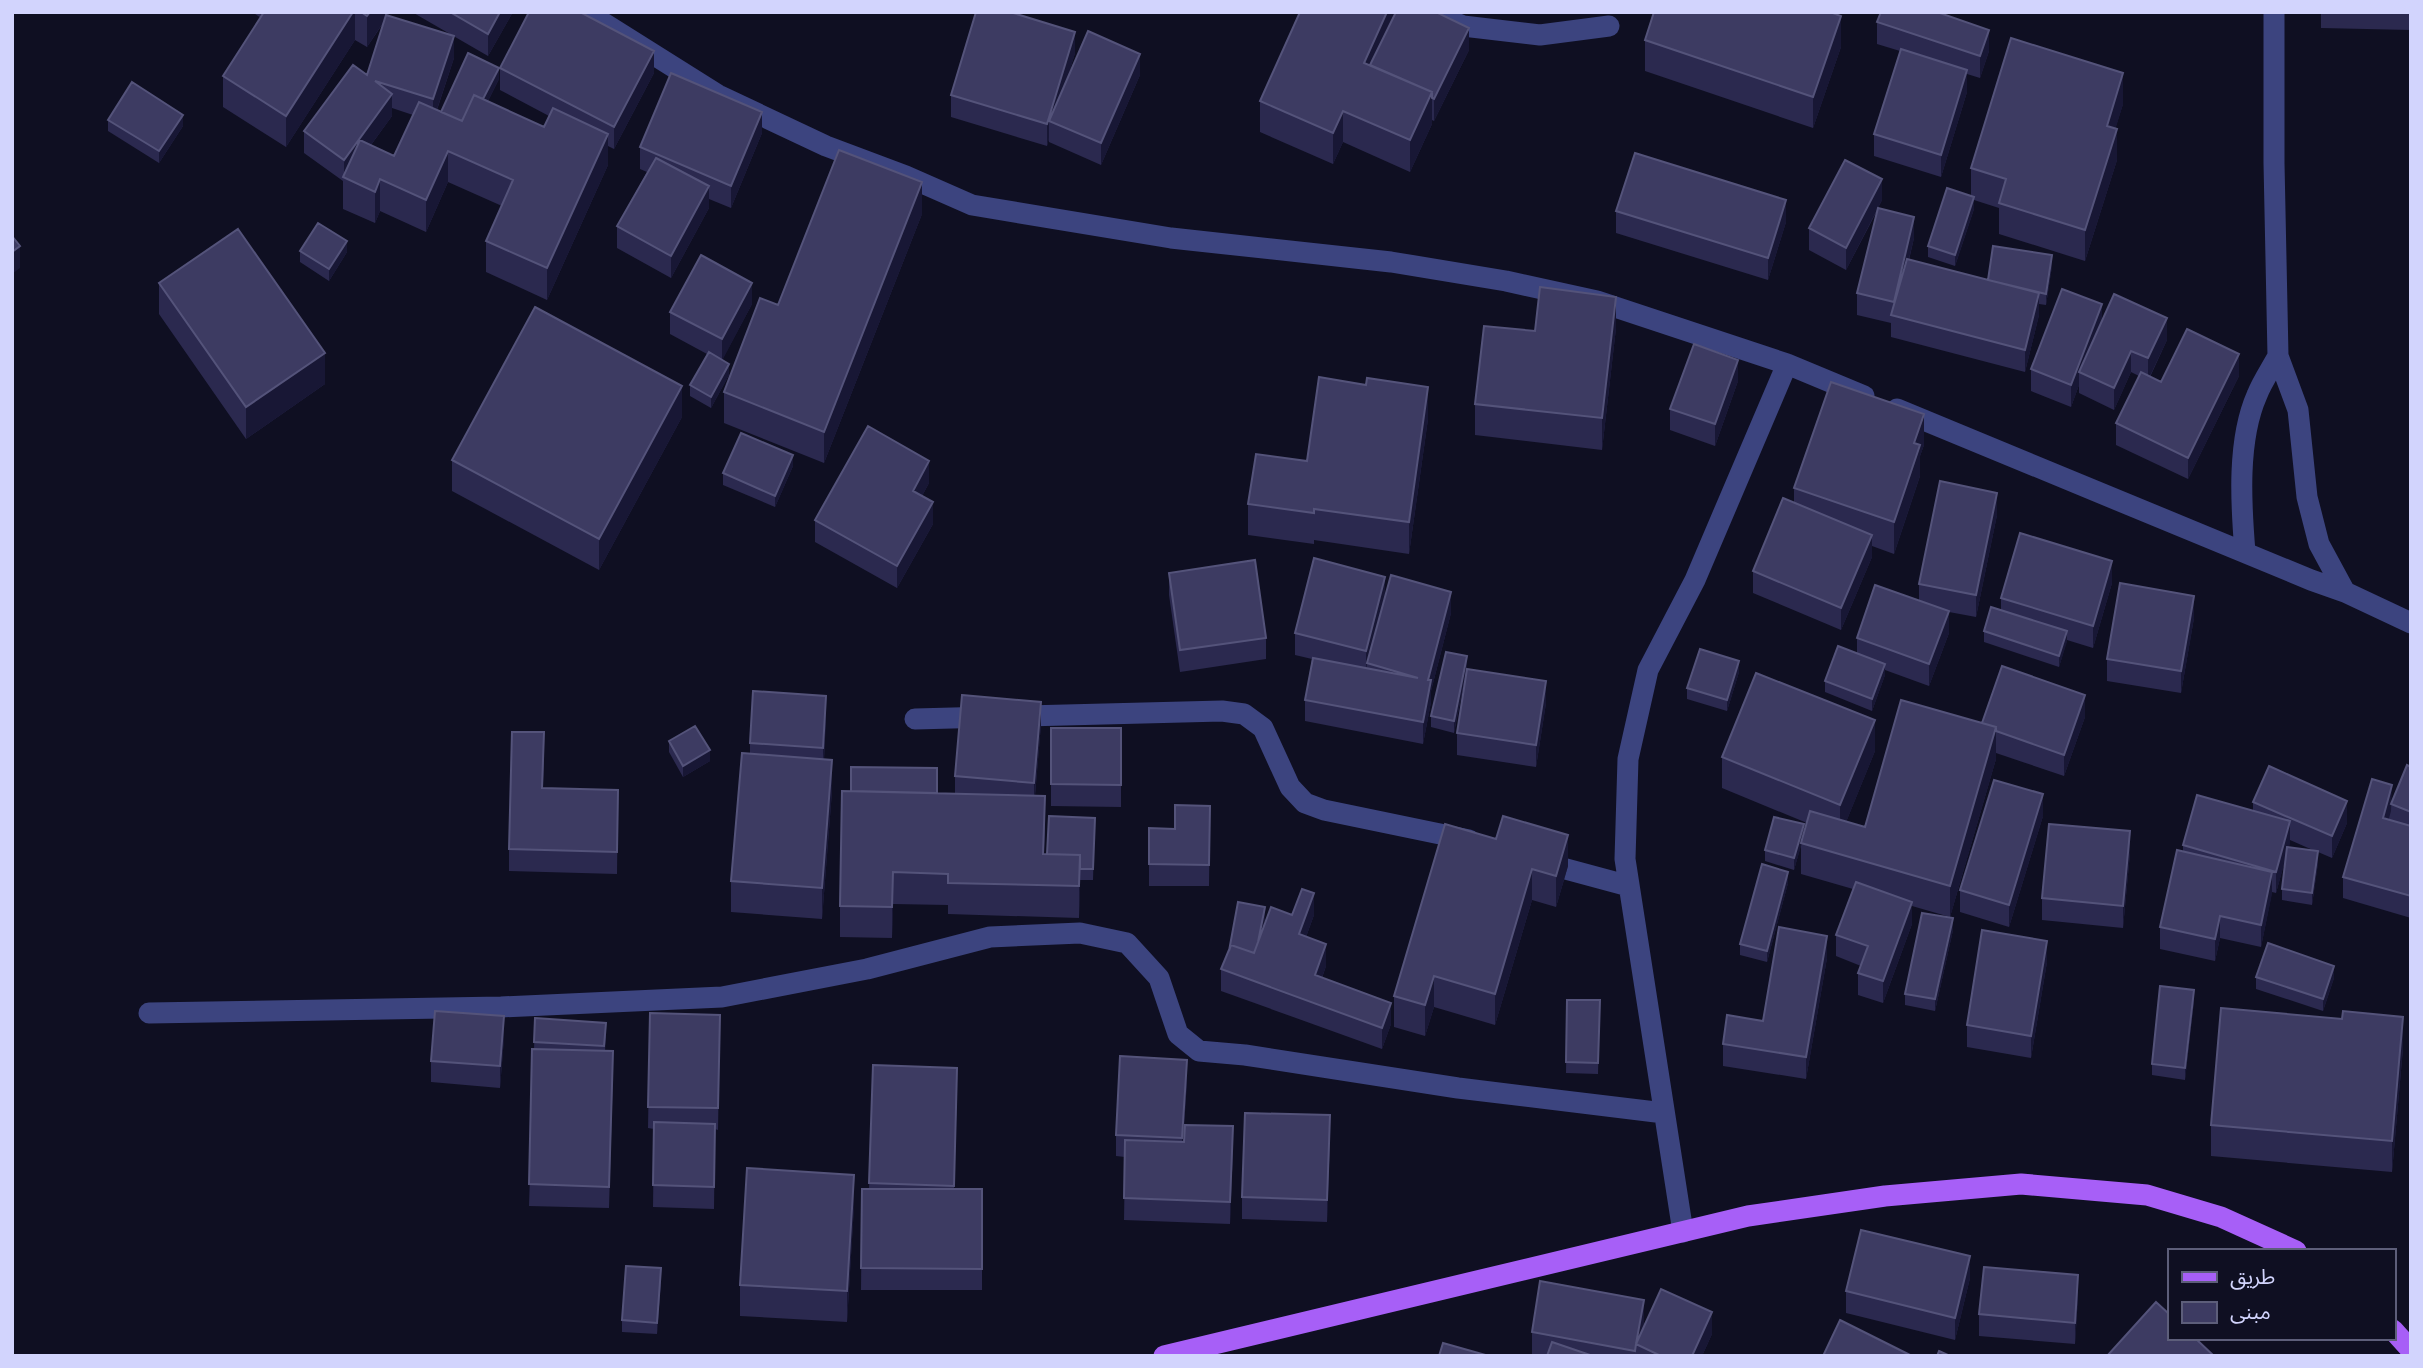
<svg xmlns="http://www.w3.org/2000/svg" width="2423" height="1368" font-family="Karla,'Noto Sans Arabic',sans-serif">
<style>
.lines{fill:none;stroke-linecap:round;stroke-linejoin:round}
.minor{stroke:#3c447f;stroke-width:21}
.major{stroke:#a75ff7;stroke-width:21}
.wall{fill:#2b294f;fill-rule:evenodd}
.shaded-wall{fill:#181735}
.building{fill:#3d3b62;stroke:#54537a;stroke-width:2}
</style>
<rect width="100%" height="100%" fill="#0f0f22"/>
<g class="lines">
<path class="minor" d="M586,12l132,83 108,51 80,30 66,29 199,33 220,24 115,19 91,20 190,63 77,32
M1430,12l33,14 77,9 69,-9
M2274,12v151l4,193 20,54 9,87 12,47 26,48
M1897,409l414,171 34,12 66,31
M2245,552c-4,-48 -8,-112 12,-157 5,-13 14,-26 21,-39
M915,719l307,-8 22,3 19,14 27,59 15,16 19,7 145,30
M1540,862l89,24
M149,1013l352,-6 221,-10 145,-28 123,-32 90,-4 47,10 32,35 19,56 21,17 46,4 213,33 206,25
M1683,1232l-58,-373 3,-100 20,-89 47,-90 92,-216"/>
<path class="major" d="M2393,1330l18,20
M1164,1356l584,-140 137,-20 136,-12 126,11 74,22 75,34"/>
</g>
<path class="wall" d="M252,12h138l-2,3 66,43 -17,52 4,2 58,-33 -11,22 56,26 5,-11 -49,-26v-22l154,5 -40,76 -6,-3v19l-61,135 -61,-28v-31l16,-35 -54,-24 -22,50 -46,-21 -5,12 -32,-14v-28l-39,-28v-22l63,-56 17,-53 -17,25 -12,-7 -69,107 -63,-40v-31l38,-58zM392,108l21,7 -19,41 -23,-11 21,-29z
M412,12h101l-25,44z
M2321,12h90v18l-90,-2z
M1877,22l112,29 -9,27 -13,-4v18l-26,85 -67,-21v-22l26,-83 -23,-7z
M1645,40l196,7 -28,81 -168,-57z
M1469,50l-35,71 -2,-1v4l-22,48 -67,-30 -10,22 -73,-32v-31z
M1075,53l-8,26 73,-4 -39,90 -52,-23v-4l-2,8 -96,-29v-22z
M2123,104l-8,25 2,31 -32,101 -86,-27v-26l-25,-8v9l-19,57 -27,-9v-11l43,-50v-28z
M108,120l75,6 -24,37 -51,-32z
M762,133l-31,75 -22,-9v9l-38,70 -54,-30v-22l30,-54 -7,-3v-22z
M1882,200l-4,8 36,30 -5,22 79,20 64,-14 -6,39 -7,-1v11l-14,57 -134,-35v-14l-34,-8v-22l21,-84 -32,61 -37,-20v-22z
M1616,211l170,11 -18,58 -152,-47z
M922,214l-98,249 -100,-40v-31l54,-87z
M300,251l47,1 -18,29 -29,-19z
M159,283l166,101 -79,55 -87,-125z
M752,304l-30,56 7,15 -18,33 -21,-12v-11l17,-31 -37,-20v-22z
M2102,321l65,19 -17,37 11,5 78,-6 -51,103 -72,-34v-22l23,-47 -8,-4 -17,38 -35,-17v-8l-8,22 -40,-16v-22z
M1616,328l-14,122 -127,-15v-31l60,-73z
M1738,381l-23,65 -45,-16v-21z
M682,417l-83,153 -147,-79v-31z
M1428,419l-19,135 -95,-14v4l-66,-9v-31l59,-43z
M1924,445l-4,11v20l-26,78 -22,-8v11l-31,73 -88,-37v-22l41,-68v-15z
M793,466l-18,41 -52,-22v-12z
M929,483l-7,13 11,28 -36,64 -82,-46v-22z
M1997,515l-21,102 -27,-5v21l-20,53 -44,-16v5l-13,36 -47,-19v-11l32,-28v-15l62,-38v-16z
M1169,573l97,65v21l-86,13 -11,-77z
M2112,583l-19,65 -26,-8 -8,27 -75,-25v-11l17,-21v-12z
M1385,596l66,17 -20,78v11l-8,42 -118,-23v-21l7,-41 -17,-4v-22z
M2194,618l-13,75 -74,-12v-22z
M1467,669l79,34 -10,64 -79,-12v-22l9,-60 -12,60 -23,-6v-11z
M1739,672l-12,39 -40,-12v-11z
M2085,717l-21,59 -68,-23v6l-46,158 -38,-11v18l-29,79 -25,-8v-22l3,-7 -25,-10v-21l17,-46 -52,-15v-29l-7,25 -29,-9v-11l39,-16 3,-11 -85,-35v-31l153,-6 -29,71 19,5 117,-104z
M826,718l-2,42 8,31 -10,128 -91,-7v-31l19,-127v-11z
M1041,724l-6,72 10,31 -1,27h3l48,-36 -2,62h-13l-1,38 -131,-4v-9l-55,-1 -1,34 -52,-1v-31l97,-113 18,1v-18z
M1051,728h70v79l-70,-1z
M669,741l41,20 -27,16 -14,-25z
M544,754l-1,34 75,2 -1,84 -108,-3v-22z
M2411,767v151l-68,-20v-21l49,-75z
M2253,802l94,21 -15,35 -14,-6v11l-6,42 -30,-5v-11l3,-29 -9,33 -4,-1 -11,55 -41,-9 -5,23 -55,-12v-22l23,-75v-7l70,-34zM2290,840l25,11 -26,-4z
M1210,806l-1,80h-60v-58l26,1z
M2043,816l-34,111 -49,-15v-22z
M1445,824l123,42 -12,41 -24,-7 -37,125 -61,-18 -9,29 -31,-9v-31z
M2130,853l-7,75 -81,-8v-22z
M1788,883l-21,79 -27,-7v-11z
M1292,915h22l-8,22 20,29 -4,12 69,46 -9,25 -161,-58v-22l44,-51 -2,9z
M1953,930l-18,81 -30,-6v-11z
M1827,958l-21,121 -83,-13v-22l40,-23z
M2047,962l-16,96 -64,-11v-22z
M2256,977l78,1 -11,33 -67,-22z
M1567,1000h33l-2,74 -32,-1z
M2194,1001l-9,79 -33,-5v-11z
M650,1013l70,2 -2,115 -3,-1 -1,80 -61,-2 1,-78 -6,-1z
M535,1018l71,16 -1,17 8,22 -4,135 -80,-2z
M504,1038l-4,50 -69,-6v-21z
M2403,1048l-11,124 -181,-16v-31z
M873,1065l84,25 -3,99h28v101h-121l1,-101h7z
M1187,1081l-4,61 50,6 -3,76 -106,-4 1,-63 -9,-1v-21z
M1330,1137l-3,85 -85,-3v-22z
M854,1206l-7,116 -107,-6v-31z
M1970,1278l-15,62 -109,-27v-22z
M661,1280l-4,54 -35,-2v-12z
M2078,1297l-3,47 -96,-8v-22z
M1644,1322l-2,8 70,4 -10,22h-161l-9,-2v-22z"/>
<path class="shaded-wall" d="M353,12h2v28l-69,107v-31z
M370,12h20l-23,35v-31z
M500,12h13l-25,44v-22z
M1387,12h14l-26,58 -11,-7z
M1841,16v31l-28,81v-31z
M1469,28v22l-35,71v-22z
M1989,30v21l-9,27v-22z
M1075,32v21l-21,70 -5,-2v17l-2,8v-22z
M454,36v22l-21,63v-22z
M654,51v22l-40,76v-22z
M1140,54v21l-39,90v-22z
M499,68v11l-35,70v-11z
M1967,70v22l-26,85v-22z
M2123,73v31l-16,53v-31z
M1432,92v32l-22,48v-32z
M392,94v22l-46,63 -2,-1v-18z
M1343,111v31l-10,22v-31z
M762,112v21l-31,75v-22z
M183,115v11l-24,37v-12z
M2117,129v31l-32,101v-31z
M608,134v31l-61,135v-32z
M448,151v31l-22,50v-32z
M380,179v32l-5,12v-31z
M1882,179v21l-36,70v-22z
M922,182v32l-98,249v-31z
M709,186v22l-38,70v-22z
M1974,197v12l-19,57v-11z
M1786,200v22l-18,58v-22z
M1914,217v21l-19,78h-1v-14z
M347,241v11l-18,29v-12z
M20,246v22l-8,6v-22z
M2052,255v11l-6,39v-11z
M752,283v21l-30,57v-22z
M2039,293v22l-14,57v-22z
M1616,297v31l-14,122v-32z
M2102,304v22l-23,46v13l-8,22v-22z
M2167,318v22l-19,40v-22z
M2131,351v21l-17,38v-22z
M325,353v31l-79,55v-32z
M2239,354v22l-51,103v-21z
M1738,360v21l-23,65v-22z
M729,364v11l-18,33v-11z
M682,386v31l-83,153v-31z
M1428,387v32l-19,135v-32z
M1924,414v31l-4,11v20l-26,78v-32l20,-79z
M793,455v11l-18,41v-11z
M929,461v22l-16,29v-21z
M1997,493v22l-21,102v-22z
M933,502v22l-36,64v-22z
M1872,535v22l-31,73v-22z
M2112,561v22l-19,65v-22z
M1385,577v22l-18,64 -1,10v-22z
M1451,592v21l-20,78v11l-8,42v-22l5,-42z
M2194,596v22l-13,75v-22z
M1949,611v22l-20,53v-22z
M2067,631v11l-8,25v-11z
M1467,656v11l-13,66v-12z
M1739,661v11l-12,39v-11z
M1885,664v11l-13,36v-12z
M1546,681v22l-10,64v-22z
M2085,695v22l-21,59v-21z
M826,696v22l-3,52v-22z
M1041,702v22l-7,81v-22z
M1875,720v31l-35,86v-32z
M1996,727v32l-46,158v-31z
M710,750v11l-27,16v-11z
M832,760v31l-10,128v-31z
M2392,785l-1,26 -8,29v-22z
M2043,794v22l-34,111v-22z
M2347,801v22l-15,35v-22z
M2290,821v22l-14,50v-21z
M1804,824v12l-10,34v-12z
M2130,831v22l-7,75v-22z
M1568,835v31l-12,41v-31z
M2318,851v12l-6,42v-12z
M1080,855v31l-1,32v-32z
M1532,869v31l-37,125v-31z
M893,872v32l-1,34v-31z
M1788,872v11l-21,79v-11z
M2272,872v22l-11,53v-22z
M1314,893v22l-15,41v-22z
M1912,902v22l-29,79v-22z
M1265,907v11l-11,55v-11z
M2220,916v22l-5,23v-22z
M1953,918v12l-18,81v-12z
M1827,936v22l-21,121v-22z
M2047,941v21l-16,96v-22z
M1326,944v22l-11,31v-22z
M2334,966v12l-11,33v-12z
M1434,976v31l-9,29v-31z
M2194,990v11l-9,79v-12z
M1391,1003v21l-9,25v-21z
M504,1016v22l-4,50v-22z
M2403,1017v31l-11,124v-31z
M1187,1060v21l-5,79v-22z
M1330,1115v22l-3,85v-22z
M1233,1126v22l-3,76v-22z
M854,1175v31l-7,116v-31z
M1970,1256v22l-15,62v-22z
M661,1268v12l-4,54v-11z
M2078,1275v22l-3,47v-21z
M1644,1300v22l-5,24 -3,-2z
M1712,1312v22l-10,22h-10z"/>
<path class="building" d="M264,12h89l-67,104 -63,-40z
M361,12h9l-3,4z
M450,12h50l-12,22z
M529,12h51l74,39 -40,76 -114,-59z
M976,12h34l65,20 -28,92 -96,-29z
M1300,12h87l-23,51 68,29 -22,48 -67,-29 -10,22 -73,-32z
M1396,12h40l33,16 -35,71 -2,-1v-6l-62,-27z
M1654,12h176l11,4 -28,81 -168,-57z
M1881,12h56l52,18 -9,26 -103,-34z
M386,15l68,21 -21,63 -58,-18 17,13 -48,66 -40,-29 49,-66 14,10z
M1088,31l52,23 -39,89 -52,-22z
M2011,38l112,35 -16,53 10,3 -32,101 -86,-27 7,-24 -35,-11z
M1901,49l66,21 -26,85 -67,-21z
M468,53l31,15 -16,31 -9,-4 -12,26 -21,-9z
M671,73l91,39 -31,74 -91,-39z
M132,82l51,33 -24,36 -51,-31z
M474,95l70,32 9,-19 55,26 -61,134 -61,-27 27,-61 -65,-29 -22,49 -46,-21 -5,13 -32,-15 17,-37 34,16 25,-54 43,19z
M839,150l83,32 -98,250 -100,-40 36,-94 18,7z
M1635,153l151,47 -18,58 -152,-47z
M656,158l53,28 -38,70 -54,-30z
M1845,160l37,19 -36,69 -37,-20z
M1947,188l27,9 -19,58 -27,-9z
M1878,208l36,9 -20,85 -37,-9z
M318,223l29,18 -18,28 -29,-18z
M238,229l87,124 -79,54 -87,-124z
M12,236l8,10 -8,6z
M1993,246l59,9 -6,39 -58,-14z
M701,255l51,28 -30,56 -52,-27z
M1907,259l132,34 -14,57 -134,-35z
M1540,287l76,10 -14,121 -127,-14 9,-78 51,5z
M2062,289l40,15 -31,81 -40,-16z
M2114,294l53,24 -19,40 -17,-7 -17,37 -35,-16z
M535,307l147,79 -83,153 -147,-79z
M2187,329l52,25 -51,104 -72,-35 25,-51 20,10z
M1694,344l44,16 -23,64 -45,-15z
M709,352l20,12 -18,33 -21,-12z
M1319,377l47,8 1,-7 61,9 -19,135 -95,-13v4l-66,-9 8,-50 51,7z
M1831,382l93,32 -10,29 6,2 -26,77 -100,-34z
M868,426l61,35 -16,30 20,11 -36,64 -82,-46z
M741,433l52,22 -18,41 -52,-23z
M1940,481l57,12 -21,102 -57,-11z
M1783,498l89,37 -31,73 -88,-37z
M2020,533l92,28 -19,65 -92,-28z
M1314,558l71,19 -19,74 -71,-18z
M1255,560l11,78 -86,12 -11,-77z
M1391,575l60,17 -23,88h3l-8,42 -118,-22 8,-42 105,20 -51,-15z
M2120,583l74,13 -13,75 -74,-12z
M1875,585l74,26 -20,53 -72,-26z
M1991,607l76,24 -8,25 -75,-25z
M1838,646l47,18 -13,35 -47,-18z
M1700,649l39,12 -12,39 -40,-12z
M1446,652l21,4 -13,65 -23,-5z
M2002,666l83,29 -21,60 -68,-24v-4l-14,-4z
M1467,669l79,12 -10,64 -79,-12z
M1756,673l119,47 -35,85 -118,-48z
M753,691l73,5 -3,52 -73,-5z
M962,695l79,7 -7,81 -79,-7z
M1901,700l95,27 -46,159 -149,-43 9,-32 55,16z
M695,726l15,24 -27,16 -14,-25z
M1051,728h70v57l-70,-1z
M512,732h32l-2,56 76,2 -1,62 -108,-3z
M742,753l90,7 -10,128 -91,-7z
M2407,765l4,2v45l-20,-8z
M2269,766l78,35 -15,35 -79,-34z
M851,767l86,1v25l-86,-2z
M2372,779l20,6 -9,33 28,8v70l-68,-19z
M1994,780l49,14 -34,111 -49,-15z
M842,791l203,5 -2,58 37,1 -1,31 -131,-3v-9l-55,-2 -1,35 -52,-1z
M2197,795l93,26 -14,51 -93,-27z
M1175,805l35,1 -1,59 -60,-1v-36l26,1z
M1049,816l46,2 -2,51h-13v-14l-33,-1z
M1503,816l65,19 -12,41 -24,-7 -37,125 -61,-18 -9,29 -31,-9 51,-172 51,15z
M1774,817l30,7 -10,34 -29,-8z
M2049,824l81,7 -7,75 -81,-8z
M2287,847l31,4 -6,42 -30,-4z
M2177,850l95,22 -11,53 -41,-9 -5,23 -55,-12z
M1762,864l26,8 -21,79 -27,-7z
M1856,882l56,20 -29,79 -25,-8 10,-27 -32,-11z
M1302,889l12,4 -15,41 27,10 -11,31 76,28 -9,25 -161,-59 10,-24 23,8 17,-46 21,8z
M1238,902l27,5 -7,35 -4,11 -23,-8 -2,6z
M1922,913l31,5 -18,81 -30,-5z
M1779,927l48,9 -21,121 -83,-13 4,-29 36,6z
M1982,930l65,11 -16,95 -64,-11z
M2268,943l66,23 -11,33 -67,-22z
M2160,986l34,4 -9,78 -33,-4z
M1567,1000h33l-2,63 -32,-1z
M2221,1008l121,11 1,-8 60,6 -11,124 -181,-16z
M435,1011l69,5 -4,50 -69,-5z
M650,1013l70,2 -2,93 -70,-1z
M535,1018l71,5 -2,23 -70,-4z
M532,1049l81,2 -4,136 -80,-3z
M1120,1056l67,4 -5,78 -66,-3z
M873,1065l84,3 -3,118 -85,-3z
M1245,1113l85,2 -3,85 -85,-3z
M654,1122l61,2 -1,63 -61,-2z
M1185,1125l48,1 -3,76 -106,-4 1,-58 59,2z
M747,1168l107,7 -7,116 -107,-6z
M862,1189h120v80l-121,-1z
M1861,1230l109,26 -15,62 -109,-27z
M626,1266l35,2 -4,55 -35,-3z
M1984,1267l94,8 -3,48 -96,-9z
M1540,1281l104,19 -8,44 25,-55 51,23 -20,44h-31l-25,-12 -1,7 -103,-19z
M2156,1302l13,12v24h26l19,18h-107z
M1840,1320l72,36h-89z
M1552,1342l41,14h-46z
M1443,1343l46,13h-50z
M1939,1351l11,5h-13z"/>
<rect width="2423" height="1368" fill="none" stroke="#d2d4fd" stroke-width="28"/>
<rect x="2168" y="1249" width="228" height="91" fill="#0f0f22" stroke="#5d5e7a" stroke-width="2"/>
<rect x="2182" y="1272" width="35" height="10" fill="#a75ff7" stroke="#5d5e7a" stroke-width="2"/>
<text x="2230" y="1284" font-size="21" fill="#d2d4fd">طريق</text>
<rect x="2182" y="1302" width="35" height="21" fill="#3d3b62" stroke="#5d5e7a" stroke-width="2"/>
<text x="2230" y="1319" font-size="21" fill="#d2d4fd">مبنى</text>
</svg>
